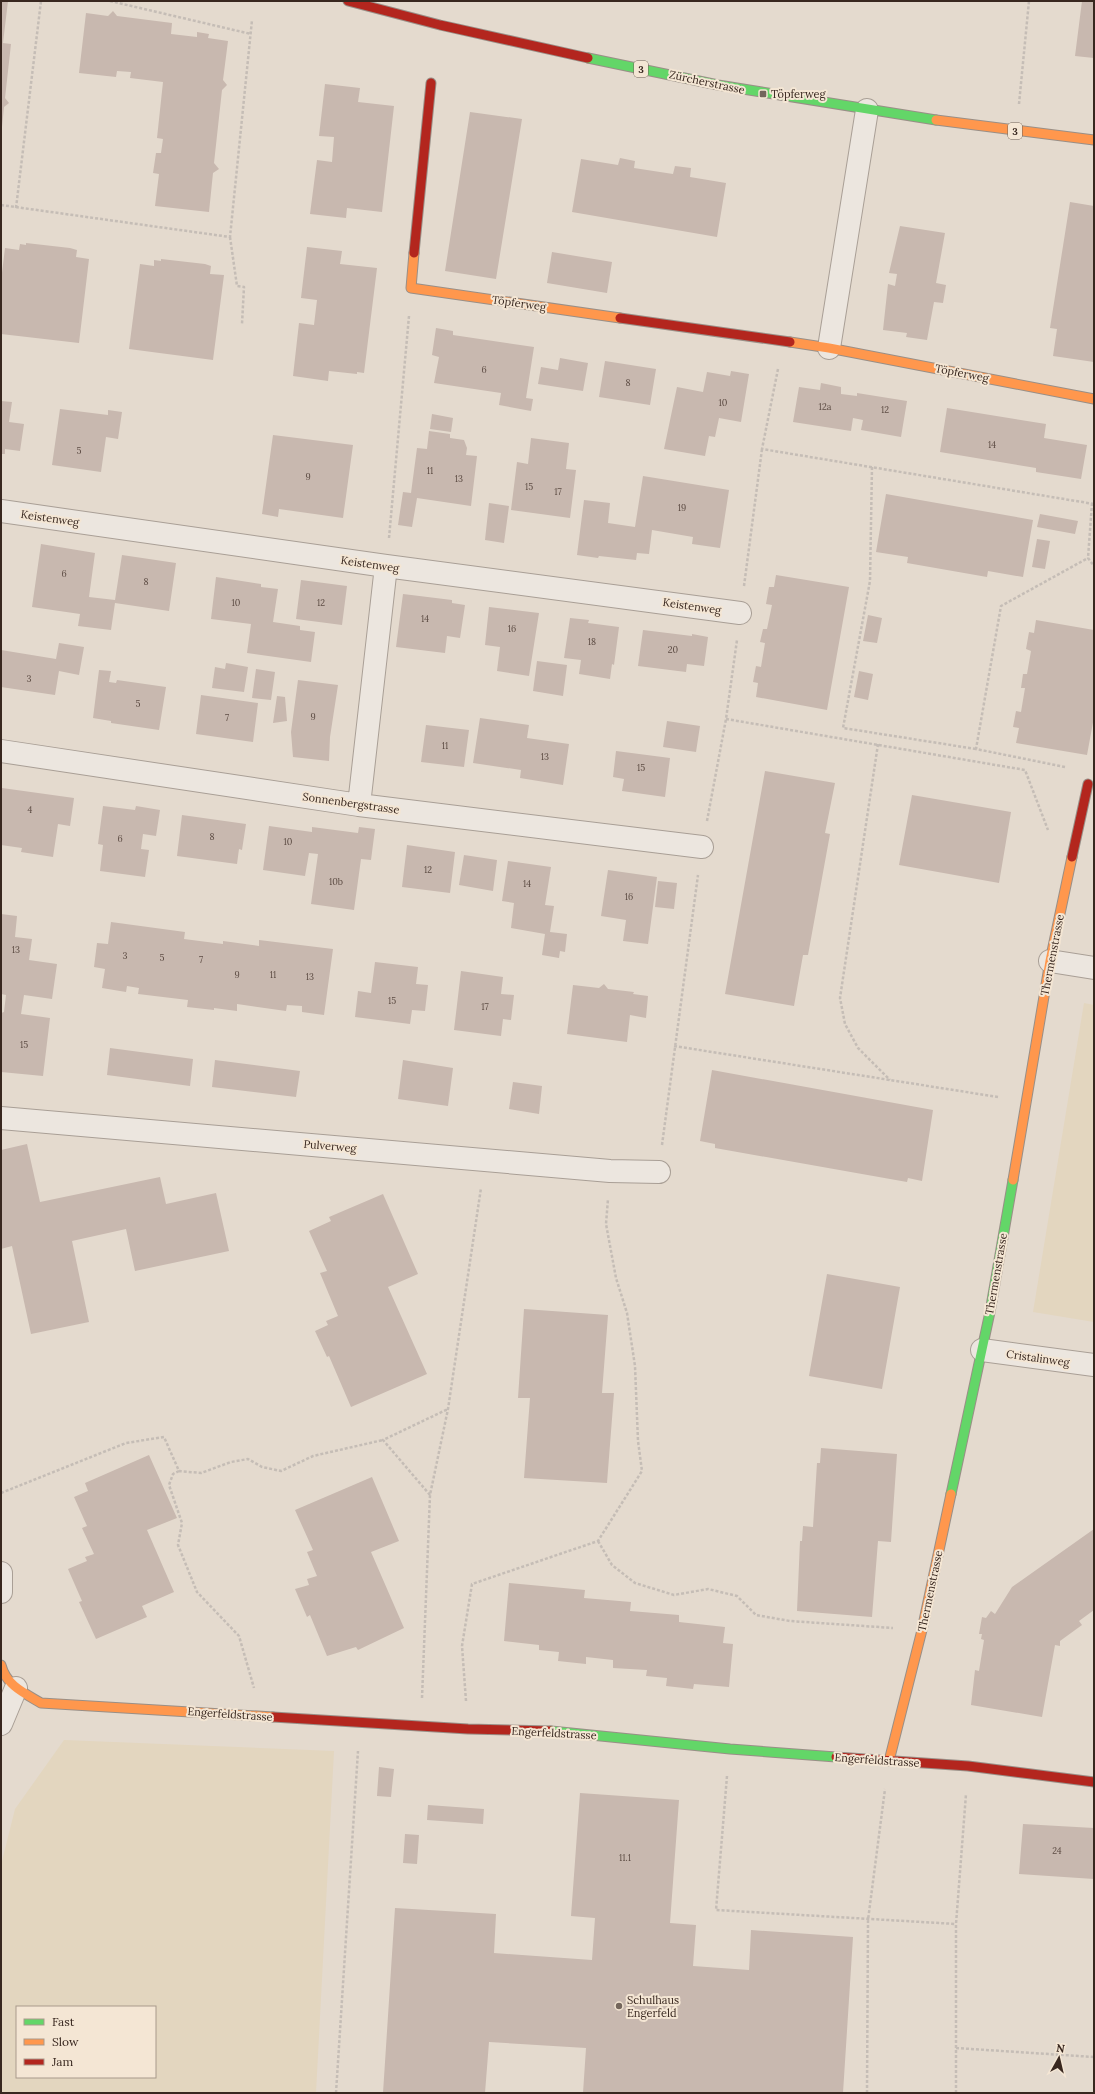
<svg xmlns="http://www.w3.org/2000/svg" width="1095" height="2094" font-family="Lora,serif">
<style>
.farmland{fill:#e3d6bf;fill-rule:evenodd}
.building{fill:#c8b8af}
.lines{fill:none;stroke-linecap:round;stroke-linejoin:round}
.street-casing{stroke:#a99f96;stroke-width:24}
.fast-casing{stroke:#998f87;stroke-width:11}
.slow-casing{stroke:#998f87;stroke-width:11}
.jam-casing{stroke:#998f87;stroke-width:11}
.path{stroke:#c5bdb6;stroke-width:2.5;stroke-dasharray:3 2;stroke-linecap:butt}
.street{stroke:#ece6df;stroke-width:22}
.fast{stroke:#63d668;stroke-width:9}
.slow{stroke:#ff974d;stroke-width:9}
.jam{stroke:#b3261e;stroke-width:9}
.poi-dot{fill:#74665c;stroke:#f4e6d4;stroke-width:1.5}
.labels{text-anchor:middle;stroke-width:4;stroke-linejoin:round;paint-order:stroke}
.number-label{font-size:9px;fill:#5c4b43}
.shield{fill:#f4e6d4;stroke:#706055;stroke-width:1}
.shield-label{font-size:10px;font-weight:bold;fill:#38271f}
.street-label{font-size:11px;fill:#38271f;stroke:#f4e6d4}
.poi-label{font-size:11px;fill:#38271f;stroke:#f4e6d4;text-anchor:start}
</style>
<rect width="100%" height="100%" fill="#e4dace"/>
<path class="farmland" d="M1084,1003l10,2v317l-61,-10z
M64,1740l270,11 -18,342h-315v-228l14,-56zM17,2007h138v70h-138z"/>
<path class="building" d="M1,1h7l-5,42 8,1 -6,54 4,5 -5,4 -2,20z
M1082,1h12v57l-19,-2z
M113,11l4,5 55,7 -1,11 26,3v-5l12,2 -1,4 20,3 -5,39 4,5 -5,5 -8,73 5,6 -6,4 -4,39 -54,-6 4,-32 -6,-1 3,-20h5l2,-14 -6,-1 6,-56 -33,-4 1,-6 -14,-1 -1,6 -37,-4 7,-60 22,3z
M325,84l35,4 -2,14 36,4 -12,106 -35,-4 -1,10 -36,-4 7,-54 15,2 2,-25 -15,-1z
M470,112l52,7 -26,160 -51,-8z
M620,158l15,3 -1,7 39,6 2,-8 16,2 -1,9 36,6 -9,54 -145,-25 9,-53 37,6z
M1070,202l24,4v156l-41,-6 4,-27 -7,-1z
M900,226l45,7 -9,50 10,2 -3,18 -9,-1 -7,38 -21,-3 1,-4 -24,-3 5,-46 7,2 2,-12 -8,-1z
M26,243l44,5 7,2 -1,7 13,2 -10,84 -78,-9v-53l4,-33 14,2 1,-6 6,1z
M307,247l35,4 -2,13 37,4 -13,105 -7,-1v2l-28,-3 -1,10 -35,-5 6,-53 15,2 3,-25 -16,-2z
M552,252l60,10 -5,31 -60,-10z
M161,259l44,5 6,2 -1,8 14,1 -11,85 -84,-11 11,-85 14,2v-6l7,1z
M436,328l17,3v4l81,12 -8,51 7,1 -2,12 -32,-6 2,-12 -67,-10 5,-26 -7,-2z
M560,358l28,5 -5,28 -45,-7 3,-17 17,3z
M605,361l51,8 -6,36 -51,-8z
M731,371l18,3 -8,48 -22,-4 -4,19 -6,-1 -4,20 -41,-7 13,-62 26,5 4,-20 23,4z
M821,383l20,4v7l16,2v-3l50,8 -6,36 -40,-7 2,-10 -10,-2 -2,13 -58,-9 6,-35 21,3z
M1,401l11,1 -3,20 15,2 -4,27 -15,-2v5h-4z
M947,408l99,16 -2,14 43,7 -6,34 -45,-7v-4l-96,-16z
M60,409l48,6v-5l14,2 -4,27 -12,-2 -5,35 -49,-7z
M432,414l21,4 -2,14 -21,-3z
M429,431l21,3v4l14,2 3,8 -1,7 11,1 -6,50 -54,-8 -5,29 -14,-2 5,-33 8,1 6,-45 10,1z
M273,435l80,10 -10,73 -64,-9 -1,8 -16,-3z
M531,438l38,5 -3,26 10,1 -6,48 -59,-8 6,-48 11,2z
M643,476l86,14 -9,58 -28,-4 1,-7 -41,-7 -3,24 -12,-1 -1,7 -37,-4 -1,2 -21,-3 7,-55 26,3 -2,20 27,4z
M886,494l147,26 -10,57 -35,-6 -1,6 -80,-14 1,-6 -32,-5z
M489,503l20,3 -5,37 -19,-3z
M1040,514l38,7 -3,13 -38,-7z
M1037,539l13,2 -5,28 -13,-2z
M41,544l54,9 -6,44 26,3 7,-45 54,8 -7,48 -54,-8 -4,27 -33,-4 2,-12 -48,-7z
M776,575l73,12 -22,123 -71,-13 2,-14 -5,-1 3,-16 5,1 4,-24 -5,-1 3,-13h4l5,-24 -6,-1 3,-17h5z
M216,577l45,7v3l17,2 -5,33 27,4v4l15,2 -4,30 -64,-9 4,-29 -40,-5z
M301,580l46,6 -5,39 -46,-6z
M403,594l49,6v3l13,2 -5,33 -13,-2 -2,17 -49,-6z
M489,607l50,6 -10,63 -32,-5 3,-24 -15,-2z
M868,615l14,3 -5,25 -14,-2z
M570,618l19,2 -1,3 31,4 -5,38 -2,-1 -2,15 -31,-5 2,-14 -17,-2z
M1036,620l58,10v87l-7,38 -71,-12 3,-15 -6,-1 3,-16 5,1 4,-24h-4l2,-14h4l4,-23 -5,-2 3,-17 5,1z
M643,630l49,6v-2l16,3 -4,29 -17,-2 -1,8 -48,-6z
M59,643l25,4 -5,28 -20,-4 -4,24 -54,-8v-37l55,9z
M537,661l30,4 -4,31 -30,-5z
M226,663l22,4 -4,25 -32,-4 3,-21 10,2z
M256,669l19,3 -4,28 -19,-2z
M99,670l12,1 -2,11 7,1 1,-3 49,7 -7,43 -48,-7v-2l-18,-3z
M859,671l14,3 -5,26 -14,-3z
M298,680l40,5 -8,52 -1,24 -36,-4 -2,-25z
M201,695l57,8 -5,39 -57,-8z
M277,696l8,1 2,24 -14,2z
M480,718l49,7 -2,13 42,6 -6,41 -43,-7 1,-8 -48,-7z
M667,721l33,5 -4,26 -33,-5z
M426,725l43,5 -5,37 -43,-5z
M616,751l54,7 -5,39 -43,-6 2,-12 -11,-2z
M765,771l70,12 -10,50 5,1 -22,121h-5l-9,51 -69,-12z
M2,788l72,10 -4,28 -12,-2 -5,33 -32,-5 1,-4 -21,-3z
M912,795l99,17 -12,71 -100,-18z
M103,806l32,4 1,-4 24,4 -4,26 -13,-2 -2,15 8,1 -4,27 -45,-6 3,-26 -5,-1z
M182,815l64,9 -4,26 -3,-1 -2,15 -60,-8z
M269,826l43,6v-5l46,6 1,-6 16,2 -4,31 -10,-1 -7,51 -43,-6 7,-50 -9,-1 -4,23 -42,-6z
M407,845l48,7 -5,41 -48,-6z
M464,855l33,5 -4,31 -34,-6z
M508,861l43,6 -6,38 9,1 -4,26 17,2 -2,18 -5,-1 -1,7 -17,-3 3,-21 -34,-6 3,-25 -12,-2z
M608,870l49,7 -9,67 -25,-3 3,-21 -25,-4z
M658,881l19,2 -3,26 -19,-2z
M1,914l16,2 -2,21 17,2 -3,21 28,4 -5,35 -28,-4 -3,19 29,4 -7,58 -42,-4v-59l3,-1 2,-17 -5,-1z
M111,922l74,10 -1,7 39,5v-3l36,5v-6l74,9 -9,66 -22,-3v-6l-15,-1 -1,6 -49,-7v7l-23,-3v2l-27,-3 1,-7 -50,-6 1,-6 -12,-2 -1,6 -24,-4 3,-19 -11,-2 3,-24 11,1z
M375,962l43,5 -2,17 12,1 -3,26 -13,-1 -2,14 -55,-7 3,-26 13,2z
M461,971l42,6 -2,17 13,1 -3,25 -8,-1 -2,17 -47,-6z
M604,984l4,5 26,3 -1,2 15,2 -2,22 -16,-3 -3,27 -60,-8 6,-49 26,3z
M110,1048l83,11 -3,27 -83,-11z
M215,1060l85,11 -4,26 -84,-10z
M403,1060l50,8 -5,38 -50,-7z
M712,1070l221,40 -11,71 -14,-3 -1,4 -192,-34v-4l-15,-3z
M513,1082l29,4 -3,28 -30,-5z
M27,1144l13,58 120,-25 6,27 50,-11 13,58 -94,20 -9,-42 -54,12 17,81 -58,12 -19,-88 -11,3v-99z
M383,1194l35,80 -30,13 39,87 -76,33 -22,-51 -2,1 -12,-26 13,-6 -2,-4 12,-5 -18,-43 7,-2 -18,-40 22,-10 -2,-4z
M827,1274l73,13 -18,102 -73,-13z
M524,1309l84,6 -6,78h12l-7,90 -83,-5 6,-80h-12z
M821,1448l76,6 -6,88 -13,-1 -6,76 -75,-6 3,-70h2l1,-15 10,1 4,-64h3z
M149,1455l28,63 -30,12 27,62 -32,14 5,11 -51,22 -17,-37 3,-1 -14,-32 19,-8 -2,-4 9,-3 -12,-26 5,-2 -13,-29 14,-6 -3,-8z
M372,1477l27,64 -28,11 33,76 -46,22 -2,-3 -29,9 -17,-41 -3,2 -12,-28 14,-4 -2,-6 10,-3 -10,-24 6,-2 -18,-40z
M1094,1529v81l-15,11 3,4 -22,16v5l-5,-1 -13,72 -71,-12 4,-35 4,1 5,-31 -3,-1 1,-5h-3l3,-17 4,1 5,-7 4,3 17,-27z
M509,1583l76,7 -1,8 47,4 -1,9 49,4v7l46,5 -2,16 10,1 -4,43 -35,-3 -1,5 -27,-3 1,-8 -21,-2 1,-6 -34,-2v-8l-27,-3v7l-28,-3 1,-9 -20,-2v-5l-35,-4z
M379,1767l15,2 -3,28 -14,-1z
M580,1793l99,7 -9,123 26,2 -3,41 56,4 2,-40 102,7 -10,156h-260l3,-45 -97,-6 -4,51h-102l12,-185 101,6 -2,39 98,7 3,-42 -24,-2z
M428,1805l56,4 -1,15 -56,-4z
M1023,1824l71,4v51l-75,-5z
M405,1834l14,1 -2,29 -14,-1z"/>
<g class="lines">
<g class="street-casing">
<path id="street" d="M829,348l38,-238
M1,511l385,55 354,47
M1,751l358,54 343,42
M359,805l27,-239
M1050,961l44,7
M1,1118l609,53 49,1
M982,1350l112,15
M1,1573v19
M1,1724l15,-36"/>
</g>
<g class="fast-casing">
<path id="fast" d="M588,58l130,27 218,35
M951,1494l39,-182 23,-132
M551,1731l179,18 106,8"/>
</g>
<g class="slow-casing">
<path id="slow" d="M936,120l158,20
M414,253l-3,35 209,30
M790,342l39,6 265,51
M1013,1180l37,-219 22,-104
M1,1665c5,20 23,28 40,38l232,14
M889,1761l33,-131 29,-136"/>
</g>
<g class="jam-casing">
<path id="jam" d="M348,1l92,24 148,33
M414,253l17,-170
M620,318l170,24
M1072,857l16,-73
M273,1717l195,12 83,2
M836,1757l132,9 126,16"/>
</g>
<path class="path" d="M110,1l141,33
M1019,104l10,-103
M1,205l229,32 22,-217
M16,208l25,-207
M230,237l7,49 7,1 -2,37
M778,369l-16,80 332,55
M872,467l-2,114 -27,147 133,21
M1092,503l-4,55 6,8
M389,538l20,-222
M744,586l18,-137
M726,719l299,51 23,60
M878,744l-38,254 5,26 13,24 32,32
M1065,767l-89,-18 25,-143 87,-48
M707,821l19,-102 11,-79
M674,1046l324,51
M662,1145l36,-270
M179,1471l-6,3 -4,11 13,38 -4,22 19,47 42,44 15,52
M1,1493l125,-50 38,-6 15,34 22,2 30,-11 17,-3 14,8 19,4 32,-15 70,-16
M430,1495l-47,-55 65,-31
M598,1541l14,24 23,18 39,12 34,-6 29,7 19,19 34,6 103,7
M422,1698l8,-203 18,-86 33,-221
M466,1701l-4,-55 10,-62 126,-43 44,-70 -4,-30 -3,-75 -8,-53 -11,-35 -10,-54 2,-25
M727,1776l-11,134 240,14
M956,2048l138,9
M336,2093l22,-342
M867,2093l1,-173 17,-131
M956,2093v-169l10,-130"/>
<use href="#street" class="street"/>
<use href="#fast" class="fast"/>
<use href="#slow" class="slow"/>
<use href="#jam" class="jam"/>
</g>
<g class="poi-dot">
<rect x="759" y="90" width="8" height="8" rx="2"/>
<circle cx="619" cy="2006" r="4"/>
</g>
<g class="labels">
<g class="number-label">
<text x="484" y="373">6</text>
<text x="628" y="386">8</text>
<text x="723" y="406">10</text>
<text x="825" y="410">12a</text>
<text x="885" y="413">12</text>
<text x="992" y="448">14</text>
<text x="79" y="454">5</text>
<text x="430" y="474">11</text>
<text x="308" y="480">9</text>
<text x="459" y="482">13</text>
<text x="529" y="490">15</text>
<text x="558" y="495">17</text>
<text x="682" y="511">19</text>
<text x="64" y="577">6</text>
<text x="146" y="585">8</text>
<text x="236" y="606">10</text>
<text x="321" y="606">12</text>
<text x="425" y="622">14</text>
<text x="512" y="632">16</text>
<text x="592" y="645">18</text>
<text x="673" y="653">20</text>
<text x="29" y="682">3</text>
<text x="138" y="707">5</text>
<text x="313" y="720">9</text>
<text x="227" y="721">7</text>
<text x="445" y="749">11</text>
<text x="545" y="760">13</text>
<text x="641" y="771">15</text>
<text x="30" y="813">4</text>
<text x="212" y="840">8</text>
<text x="120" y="842">6</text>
<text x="288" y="845">10</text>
<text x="428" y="873">12</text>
<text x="336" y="885">10b</text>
<text x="527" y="887">14</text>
<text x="629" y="900">16</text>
<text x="16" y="953">13</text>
<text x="125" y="959">3</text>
<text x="162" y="961">5</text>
<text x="201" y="963">7</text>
<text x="237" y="978">9</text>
<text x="273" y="978">11</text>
<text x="310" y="980">13</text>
<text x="392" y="1004">15</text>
<text x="485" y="1010">17</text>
<text x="24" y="1048">15</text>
<text x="1057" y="1854">24</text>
<text x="625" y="1861">11.1</text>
</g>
<g class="shield">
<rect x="634" y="61" width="14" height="16" rx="3"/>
<rect x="1008" y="123" width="14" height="16" rx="3"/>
</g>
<g class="shield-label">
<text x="641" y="73">3</text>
<text x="1015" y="135">3</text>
</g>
<g class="street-label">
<text transform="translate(707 82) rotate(12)" y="4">Zürcherstrasse</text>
<text transform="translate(519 303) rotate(8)" y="4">Töpferweg</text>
<text transform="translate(962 373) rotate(11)" y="4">Töpferweg</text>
<text transform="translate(50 518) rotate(8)" y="4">Keistenweg</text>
<text transform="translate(370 564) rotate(8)" y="4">Keistenweg</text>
<text transform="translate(692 606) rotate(8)" y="4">Keistenweg</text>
<text transform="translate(351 803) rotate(8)" y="4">Sonnenbergstrasse</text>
<text transform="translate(1052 955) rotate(-79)" y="4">Thermenstrasse</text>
<text transform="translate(330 1146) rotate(5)" y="4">Pulverweg</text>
<text transform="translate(996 1274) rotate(-80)" y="4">Thermenstrasse</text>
<text transform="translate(1038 1358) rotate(8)" y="4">Cristalinweg</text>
<text transform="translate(930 1591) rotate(-78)" y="4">Thermenstrasse</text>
<text transform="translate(230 1714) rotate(4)" y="4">Engerfeldstrasse</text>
<text transform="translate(554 1733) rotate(3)" y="4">Engerfeldstrasse</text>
<text transform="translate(877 1760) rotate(4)" y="4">Engerfeldstrasse</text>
</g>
<g class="poi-label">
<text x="771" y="98">Töpferweg</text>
<text x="627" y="2004">Schulhaus<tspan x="627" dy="13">Engerfeld</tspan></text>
</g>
</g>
<rect width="1095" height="2094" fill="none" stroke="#38271f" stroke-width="4"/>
<rect x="16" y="2006" width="140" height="72" fill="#f4e6d4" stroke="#a99a8c"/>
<rect x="24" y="2019" width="20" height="6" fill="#63d668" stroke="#a99a8c"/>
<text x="52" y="2026" font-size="12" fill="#38271f">Fast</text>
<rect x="24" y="2039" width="20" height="6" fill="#ff974d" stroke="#a99a8c"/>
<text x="52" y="2046" font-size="12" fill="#38271f">Slow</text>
<rect x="24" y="2059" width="20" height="6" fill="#b3261e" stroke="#a99a8c"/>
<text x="52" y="2066" font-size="12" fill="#38271f">Jam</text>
<g transform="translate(1059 2058) rotate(8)" stroke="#f4e6d4" stroke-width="3" paint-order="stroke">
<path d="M0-3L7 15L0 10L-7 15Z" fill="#38271f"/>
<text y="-6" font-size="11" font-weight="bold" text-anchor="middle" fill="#38271f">N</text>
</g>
</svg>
